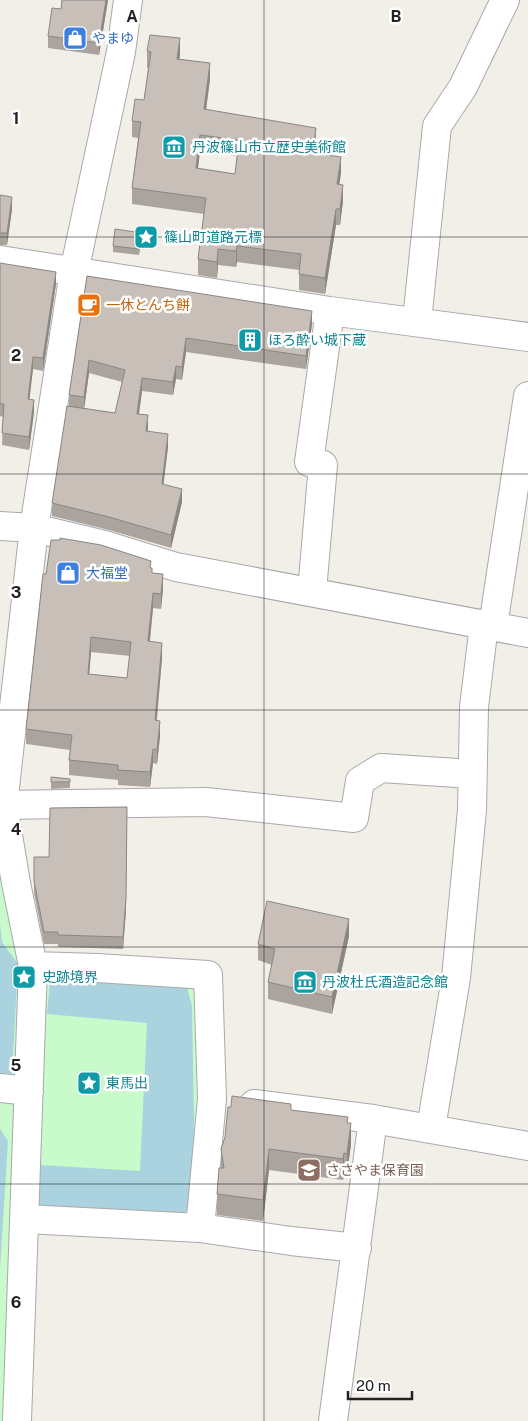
<svg xmlns="http://www.w3.org/2000/svg" width="528" height="1421" font-family="'Public Sans','Noto Sans JP',sans-serif">
<style>
.park{fill:#c8facc}
.water{fill:#aad3df}
.lines{fill:none;stroke-linecap:round;stroke-linejoin:round}
.minor-casing{stroke:#a9a9a9;stroke-width:30}
.minor{stroke:#fff;stroke-width:28}
.wall{fill:#aba49e;fill-rule:evenodd}
.shaded-wall{fill:#8b8681}
.building{fill:#c7bfb8;stroke:#8b8681;fill-rule:evenodd}
.grid{fill:none;stroke:#222;stroke-width:1;stroke-opacity:0.55}
.labels{text-anchor:middle;stroke-width:5;stroke-linejoin:round;paint-order:stroke}
.shop-label{font-size:14px;fill:#366cbe;stroke:#fff;text-anchor:start}
.culture-label{font-size:14px;fill:#0d838f;stroke:#fff;text-anchor:start}
.food-label{font-size:14px;fill:#c56008;stroke:#fff;text-anchor:start}
.education-label{font-size:14px;fill:#785e54;stroke:#fff;text-anchor:start}
.grid-label{font-size:16px;text-anchor:middle;font-weight:bold;fill:#222;stroke:#fff;stroke-width:5;stroke-linejoin:round;paint-order:stroke}
</style>
<rect width="100%" height="100%" fill="#f2efe9"/>
<path class="park" d="M0,858l15,96 6,8 189,24 -9,242 -181,-14 -12,207h-8z"/>
<path class="water" d="M0,924l2,18 16,22 -6,110 -12,-1z
M50,981l129,1 8,5 5,19 2,112 -1,74 -2,13 -3,5 -7,4 -145,-6 4,-43 100,6 7,-148 -100,-9z
M0,1129l8,12 -8,128z"/>
<g class="lines">
<g class="minor-casing">
<path id="minor" d="M0,260l330,51 198,26
M417,321l20,-195 26,-39 42,-87
M0,526l34,2 71,17 71,22 352,66
M312,591l11,-126 -14,-3 21,-151
M493,626l35,-230
M0,805l206,-3 148,16 6,-37 21,-13 91,6
M33,966l64,2 111,7 4,124 -12,129
M0,1088l29,3
M254,1104l119,15 155,27
M431,1128l25,-150 16,-168 2,-103 10,-82
M25,1219l175,9 91,13 66,7
M17,1421l16,-455 -17,-83 -13,-78 31,-277 40,-256 47,-220 7,-52
M333,1421l40,-302"/>
</g>
<use href="#minor" class="minor"/>
</g>
<path class="wall" d="M62,0h46l-9,55 -51,-7v-12l13,-27z
M147,51l33,4 -1,4 31,20 -4,31 110,34 -1,10 26,19 -2,12 4,16 -3,24h-4l-11,69 -26,-4v-20l-62,-8 -1,5 -18,-2 -1,13 -19,-3v-16l6,-45 -72,-10v-16l6,-50 -6,-1v-16l12,-21 4,-32h-1zM200,151l37,5 -2,18 -37,-6z
M0,195l12,14 -5,36h-7z
M142,239l-3,16 -26,-3v-6z
M0,263l56,21 -13,87 -10,-2 -4,30 5,13 -5,38 -27,-5 1,-28 -3,-1z
M87,276l225,48 -6,45 -120,-17 -4,28 -6,-1 -3,16 -31,-4 -3,23 9,14 -1,3 21,16 -5,37 19,18 -11,46 -62,-18 -57,-14v-13l17,-97v-11zM89,373l33,9 -7,31 -31,-5z
M151,568l1,5 11,16 -2,20 -8,-1 -3,33 12,17 -5,62 3,16 -3,28 -4,-1 -3,24 -32,-2v-5l-49,-5v-15l1,-10 -44,-6v-15l17,-155zM91,652l39,4 -3,22 -38,-4z
M51,777l19,2v9l-19,1z
M34,857l92,53 -3,39 -65,-2v-3h-14l-10,-51z
M349,936l-17,78 -64,-15v-17l4,-17 -14,-5v-16z
M291,1110l57,13 3,21 -4,30h-3l-1,6 -74,-10 -6,51 -46,-6v-21l4,-26v-19z"/>
<path class="shaded-wall" d="M106,0h2l-9,55v-12z
M180,38v17l-3,20v-16z
M210,63v16l-6,46v-16z
M316,128v16l-3,25v-16z
M200,135v16l-4,33v-16z
M341,157v16l-4,28v-17z
M343,185v16l-3,24v-16z
M12,197v12l-5,36v-12z
M336,209v16l-11,69v-16z
M237,246v16l-1,5v-16z
M218,249v16l-1,13v-16z
M56,272v12l-13,87v-13z
M312,311v13l-6,45v-13z
M186,338v14l-4,28v-13z
M33,357v12l-5,43v-13z
M89,360v13l-5,37v-13z
M176,366v13l-3,16v-13z
M142,378v13l-5,36v-13z
M34,400v12l-5,38v-13z
M148,415v13l-2,16v-13z
M168,434v13l-6,50v-13z
M182,489v13l-11,46v-13z
M163,574v15l-2,20v-15z
M153,593v15l-5,48v-15z
M91,637v15l-3,37v-15z
M162,643v15l-7,77v-15z
M160,721v15l-3,28v-14z
M153,749v14l-3,24v-15z
M127,807l-1,103 -3,39v-12z
M349,919v17l-17,78v-17z
M351,1123v21l-4,30v-20z
M269,1149v21l-6,51v-21z
M344,1153v21l-1,6v-21z"/>
<path class="building" d="M62,0h44l-7,43 -51,-7 4,-28 9,1z
M150,35l30,3 -3,21 33,4 -6,46 112,19 -3,25 28,4 -4,27 6,1 -3,24h-4l-11,69 -26,-4 2,-20 -64,-8 -1,5 -18,-2 -1,13 -19,-3 8,-61 -74,-10 9,-66 -9,-1 3,-22 9,1 7,-48 -4,-1zM200,135l39,5 -4,34 -39,-6z
M0,195l12,2 -5,36h-7z
M115,229l27,4 -3,16 -26,-3z
M0,263l56,9 -13,86 -10,-1 -5,42 6,1 -5,37 -27,-4 2,-29h-4z
M87,276l225,35 -6,45 -120,-18 -4,29 -6,-1 -3,16 -31,-4 -5,36 11,1 -2,16 22,3 -6,50 20,5 -11,46 -62,-18 -57,-14 15,-97 48,7 10,-43 -36,-10 -5,37 -15,-2z
M60,538l41,7 50,16 -1,7h2v5l11,1 -2,20 -8,-1 -5,48 14,2 -7,77 5,1 -3,29 -4,-1 -3,23 -32,-2v-5l-49,-5 3,-25 -46,-6 17,-155h3l5,-34h9zM91,637l40,5 -4,36 -39,-4z
M51,777l19,2v3h-19z
M127,807l-1,91 -3,39 -65,-2v-3h-14l-10,-51v-24h15l1,-49z
M267,901l82,18 -17,78 -64,-15 7,-33 -17,-5z
M232,1096l59,8v6l57,7 -1,6h4l-4,31 -3,-1 -1,6 -74,-10 -6,51 -46,-6 2,-26h5l-3,-19 4,-12 3,-30h3z"/>
<path class="grid" d="M264,0v1421M0,237h528M0,474h528M0,710h528M0,947h528M0,1184h528"/>
<defs>
<g id="shop-square" transform="scale(1.25)"><rect x="-9" y="-9" width="18" height="18" rx="4" fill="#3f7fe0" stroke="#fff"/><path d="M-5-2.5h2.3a2.7 3.5 0 0 1 5.4 0H5L5.5 6h-11ZM-1.5-2.5h3a1.5 2.3 0 0 0-3 0Z" fill="#fff"/></g>
<g id="museum-square" transform="scale(1.25)"><rect x="-9" y="-9" width="18" height="18" rx="4" fill="#0f9aa8" stroke="#fff"/><path d="M0-6L6-3V-2H-6V-3ZM-5-1h2V3h-2ZM-1-1h2V3h-2ZM3-1h2V3H3ZM-6 4H6V6H-6Z" fill="#fff"/></g>
<g id="sight-square" transform="scale(1.25)"><rect x="-9" y="-9" width="18" height="18" rx="4" fill="#0f9aa8" stroke="#fff"/><path d="M0-6L1.8-2.2L6-1.7L2.9 1.2L3.7 5.4L0 3.3L-3.7 5.4L-2.9 1.2L-6-1.7L-1.8-2.2Z" fill="#fff"/></g>
<g id="cafe-square" transform="scale(1.25)"><rect x="-9" y="-9" width="18" height="18" rx="4" fill="#e8710a" stroke="#fff"/><path d="M-5.5-4.5H6V0H3Q3 3.5 0 3.5H-2.5Q-5.5 3.5-5.5 0ZM3-3.2v2h1.7v-2ZM-6 4.5H4V6H-6Z" fill="#fff"/></g>
<g id="building-square" transform="scale(1.25)"><rect x="-9" y="-9" width="18" height="18" rx="4" fill="#0f9aa8" stroke="#fff"/><path d="M-4-6H4V6H1V3H-1V6H-4ZM-2.5-4.3h1.7v1.8h-1.7ZM.8-4.3h1.7v1.8H.8ZM-2.5-1h1.7V.8h-1.7ZM.8-1h1.7V.8H.8Z" fill="#fff"/></g>
<g id="school-square" transform="scale(1.25)"><rect x="-9" y="-9" width="18" height="18" rx="4" fill="#8d6e63" stroke="#fff"/><path d="M0-5L7-2L0 1L-7-2ZM-4 1L0 2.5L4 1V4Q0 6-4 4Z" fill="#fff"/></g>
</defs>
<g fill-rule="evenodd">
<use href="#shop-square" x="75" y="38"/>
<use href="#museum-square" x="174" y="147"/>
<use href="#sight-square" x="146" y="237"/>
<use href="#cafe-square" x="89" y="305"/>
<use href="#building-square" x="250" y="340"/>
<use href="#shop-square" x="68" y="573"/>
<use href="#sight-square" x="24" y="977"/>
<use href="#museum-square" x="305" y="982"/>
<use href="#sight-square" x="89" y="1083"/>
<use href="#school-square" x="309" y="1170"/>
</g>
<g class="labels">
<g class="shop-label">
<text x="92" y="43">やまゆ</text>
<text x="86" y="578">大福堂</text>
</g>
<g class="culture-label">
<text x="192" y="152">丹波篠山市立歴史美術館</text>
<text x="164" y="242">篠山町道路元標</text>
<text x="268" y="345">ほろ酔い城下蔵</text>
<text x="42" y="982">史跡境界</text>
<text x="322" y="987">丹波杜氏酒造記念館</text>
<text x="106" y="1088">東馬出</text>
</g>
<g class="food-label">
<text x="106" y="310">一休とんち餅</text>
</g>
<g class="education-label">
<text x="326" y="1175">ささやま保育園</text>
</g>
</g>
<g class="grid-label">
<text x="132" y="22">A</text>
<text x="396" y="22">B</text>
<text x="16" y="124">1</text>
<text x="16" y="361">2</text>
<text x="16" y="598">3</text>
<text x="16" y="835">4</text>
<text x="16" y="1071">5</text>
<text x="16" y="1308">6</text>
</g>
<path d="M348 1391v8h64v-8" fill="none" stroke="#222222" stroke-width="2.5"/>
<text x="356" y="1391" font-size="15" fill="#222222" stroke="#ffffff" stroke-width="4" paint-order="stroke">20 m</text>
</svg>
